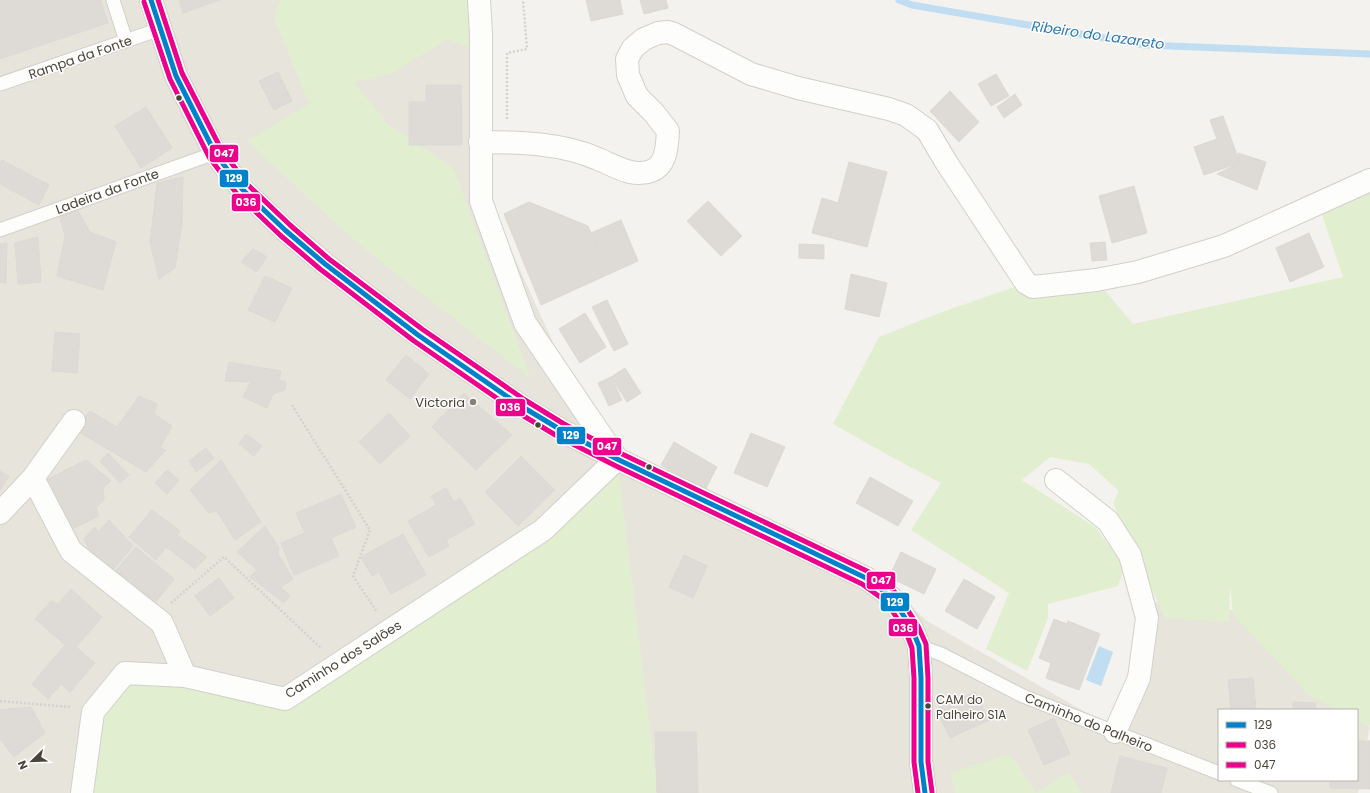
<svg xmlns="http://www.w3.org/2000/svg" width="1370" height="793" font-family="Poppins,sans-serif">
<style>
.residential{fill:#e7e4dc}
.green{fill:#e1eecf}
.water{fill:#c0ddf1}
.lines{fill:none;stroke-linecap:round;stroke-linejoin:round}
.stream{stroke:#c0ddf1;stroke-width:7}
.building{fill:#dedbd6;stroke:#dcd9d4}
.service-casing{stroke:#d2d0cb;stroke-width:15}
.minor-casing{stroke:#d2d0cb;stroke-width:24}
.secondary-casing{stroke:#d3cfc5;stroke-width:24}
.path{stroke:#d3d2cc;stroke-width:2.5;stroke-dasharray:2 2;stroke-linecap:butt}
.service{stroke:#fdfdfc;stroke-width:13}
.minor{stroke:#fdfdfc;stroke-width:22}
.secondary{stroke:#f7f6f1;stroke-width:22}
.bus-1-casing{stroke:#fff;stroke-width:8}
.bus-2-casing{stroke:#fff;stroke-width:8}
.bus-3-casing{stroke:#fff;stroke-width:8}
.bus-1{stroke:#0082ca;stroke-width:5}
.bus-2{stroke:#ec008c;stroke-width:5}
.bus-3{stroke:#ec008c;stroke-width:5}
.bus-dot{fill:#4b4439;stroke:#fff;stroke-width:1.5}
.poi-dot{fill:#868178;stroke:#fff;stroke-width:1.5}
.labels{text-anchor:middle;stroke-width:3;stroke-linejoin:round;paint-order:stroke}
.bus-label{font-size:12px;fill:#4b4439;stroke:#fff;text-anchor:start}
.street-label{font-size:13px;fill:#4b4439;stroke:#fff}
.poi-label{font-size:13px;fill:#4b4439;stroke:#fff;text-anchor:end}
.water-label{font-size:14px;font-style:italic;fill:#2e7ab2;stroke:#fff}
.line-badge{stroke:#fff;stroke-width:1.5}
.badge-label{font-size:11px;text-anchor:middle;font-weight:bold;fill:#fff}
</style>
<rect width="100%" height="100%" fill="#f4f2ee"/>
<path class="residential" d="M0,0h484l-11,166 126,278 272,127 56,50 188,108 30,-128 88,9 81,73 35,27h-130v70h138v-64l13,9 -12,68h-1358z"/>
<path class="green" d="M280,0h188l1,48 -21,-9 -57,35 -37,8 35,43 65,44 77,210 -174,-136 -110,-102 62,-37 -35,-86z
M1370,180v547l-13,-7v-10h-20l-26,-13 -78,-82 -3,-31 -1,38 -64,-4 -52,-115 6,-12 -30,-27 -39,-7 -28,23 73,47 30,39 -7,20 -70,18v14l-21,53 -41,-22 23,-56 -98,-63 30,-47 -44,-23 -64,-36 46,-87 63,-25 84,-29 70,-3 37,44 210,-47 -25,-74z
M617,459l41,334h-576l11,-81 32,-39 160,26 258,-169z
M1010,754l26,39h-81l-5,-20z
M1068,773l14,20h-46z"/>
<path class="water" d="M1099,646l14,6 -12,34 -15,-6z"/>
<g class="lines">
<path class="stream" d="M899,0l13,5 233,40 225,9"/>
</g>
<path class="building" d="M0,0h101l7,23 -108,36z
M179,0h41l-37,13z
M586,0h34l3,14 -32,7z
M640,0h26l2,8 -24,6z
M278,72l14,29 -18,9 -15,-29z
M996,74l13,22 -18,10 -13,-22z
M426,85h35l1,60h-53v-43h17z
M950,91l29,31 -20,20 -29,-31z
M1015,94l7,11 -18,13 -7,-11z
M146,107l26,41 -31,20 -26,-42z
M1223,116l17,47 -36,12 -10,-28 23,-8 -7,-19z
M1238,153l28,9 -9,28 -40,-16 23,-11z
M2,160l47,25 -10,20 -39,-21v-20z
M849,162l38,10 -20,75 -55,-14 10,-35 16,5z
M183,177l-1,47 -7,44 -16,11 -9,-36 7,-60z
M1134,186l13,47 -35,10 -13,-47z
M708,201l34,35 -21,20 -34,-35z
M529,202l59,24 21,48 -68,31 -37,-91z
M77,209l13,23 26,10 -13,48 -46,-14 8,-40 -6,-22z
M621,220l17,41 -29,13 -18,-41z
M1309,233l15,34 -34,15 -14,-34z
M38,237l3,45 -23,2 -3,-41z
M1105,242l2,18 -15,1 -2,-18z
M7,243l-1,40 -6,-1v-38z
M799,244l25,1v14l-25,-1z
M253,249l14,8 -11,15 -15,-10z
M851,274l36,9 -8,34 -34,-8z
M265,276l27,12 -17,34 -27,-12z
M607,300l21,44 -14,7 -22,-44z
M585,313l21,34 -26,16 -21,-34z
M55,332l25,2 -3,39 -25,-2z
M406,355l23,19 -19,25 -24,-19z
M229,362l52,9 -2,9 7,2 -1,8 -12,4 -6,14 -24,-11 8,-15 -26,-1z
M625,368l16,25 -14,9 -16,-25z
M611,377l11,23 -13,6 -11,-23z
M464,393l48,42 -36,35 -44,-43z
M139,396l18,8 -3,10 18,12 -12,22 6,2 -20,22 -72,-43 16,-18 27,16z
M389,413l21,23 -30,28 -21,-22z
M751,433l34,14 -18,40 -33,-14z
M246,434l16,12 -8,10 -15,-12z
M674,442l43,25 -12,23 -44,-25z
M206,448l8,10 -18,14 -7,-11z
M108,453l21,22 -9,8 -20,-22z
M521,456l34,34 -37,36 -33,-34z
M86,460l25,21 -8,7 1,12 -8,8 3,8 -33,16 -22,-51z
M221,460l40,62 -26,18 -18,-29 -8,2 -19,-23z
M167,470l12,10 -12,14 -12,-11z
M0,471l9,5 -9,14z
M870,477l43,24 -15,25 -42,-23z
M446,488l8,14 6,-4 15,26 -29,16 3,6 -20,11 -21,-36 28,-16 -5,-9z
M341,494l15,33 -25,11 8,18 -45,19 -13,-32 24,-10 -9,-20z
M152,510l28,21 -3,4 30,22 -12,12 -29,-22 -10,13 -27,-23z
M109,520l24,26 -25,30 -20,-20 3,-3 -7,-14 11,-12 3,5z
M265,526l14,22 -1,6 15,25 -12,8 9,9 -6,7 -34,-26 7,-7 -20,-18z
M403,534l23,41 -35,19 -12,-22 -7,4 -11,-19z
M136,547l38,32 -25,31 -39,-33z
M901,552l35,17 -12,25 -35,-17z
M684,555l23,11 -14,32 -24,-11z
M219,578l15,20 -24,18 -15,-20z
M964,579l31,18 -18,32 -32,-18z
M71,589l31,28 -26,30 19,16 -25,29 -9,-8 -13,15 -16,-15 33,-39 -30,-26 16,-18 7,3z
M1054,619l13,5 1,-3 32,13 -21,56 -33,-12 5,-15 -12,-5z
M1253,678l3,32h-25l-3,-30z
M975,692l14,28 -39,18 -14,-29z
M1293,702l23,1 -1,7h-22z
M31,707l14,26 -31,24 -14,-18v-29z
M1054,718l16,36 -26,11 -16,-35z
M655,732h41l2,61h-41z
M1357,741h13v48l-40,-1v-8h27z
M1120,756l47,12 -6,25h-50z"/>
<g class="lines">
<g class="service-casing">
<path id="service" d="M113,0l13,41
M0,84l160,-55
M0,230l215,-77
M919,646l22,8 82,42 196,77
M1237,780l34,13"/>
</g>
<g class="minor-casing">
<path id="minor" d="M480,142c39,0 82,1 118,17 17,7 35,19 53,12 16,-6 16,-26 17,-40l-14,-18 -17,-17 -9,-21 -1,-16 6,-11 11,-9 14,-6 10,-1 6,2 77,40 47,14 91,21 17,6 21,15 19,32 80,121 7,4 63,-7 42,-8 86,-26 146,-66
M33,478l41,-57
M1056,480l52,41 22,34 17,63 -8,60 -24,54
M0,513l33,-35 38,73 91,72 23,53
M82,793l11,-81 32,-39 60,3 100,23 258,-169 74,-71 -92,-136 -44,-122v-167l-2,-34"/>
</g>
<g class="secondary-casing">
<path id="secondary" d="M151,0l25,76 39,77 27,36 43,41 40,34 93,71 103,71 40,24 56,29 249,119 19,14 10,10 17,27 7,17 2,32v84l4,31"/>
</g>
<path class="path" d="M507,119v-66l20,-4 -4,-49
M292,405l78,125 -17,46 24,36
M171,603l53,-46 97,91
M0,701l70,6"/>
<use href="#service" class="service"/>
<use href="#minor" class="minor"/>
<use href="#secondary" class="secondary"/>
<g class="bus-1-casing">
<path id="bus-1" d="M151,0l25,76 39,77 27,36 43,41 40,34 93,71 103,71 40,24 56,29 249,119 19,14 10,10 17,27 7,17 2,32v84l4,31"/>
</g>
<g class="bus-2-casing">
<path id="bus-2" d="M144,2l26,77 39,78 28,37 43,41 40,34 94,72 103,71 40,24 57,29 248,119 18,13 9,9 17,26 6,16 2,30v84l4,31"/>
</g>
<g class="bus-3-casing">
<path id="bus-3" d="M158,0l24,73 39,76 26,35 43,41 39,34 93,70 103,71 39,24 56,29 249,119 21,15 10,11 18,28 8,18 2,34v84l4,30"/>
</g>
<use href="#bus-1" class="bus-1"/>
<use href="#bus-2" class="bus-2"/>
<use href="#bus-3" class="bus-3"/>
</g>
<g class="bus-dot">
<circle cx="179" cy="98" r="3.5"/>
<circle cx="538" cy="425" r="3.5"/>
<circle cx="649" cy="467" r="3.5"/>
<circle cx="928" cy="706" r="3.5"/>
</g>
<circle class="poi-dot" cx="473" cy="402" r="4"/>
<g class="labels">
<g class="bus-label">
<text x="936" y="704">CAM do<tspan x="936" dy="15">Palheiro S1A</tspan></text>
</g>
<g class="street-label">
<text transform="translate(80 57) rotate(-19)" y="5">Rampa da Fonte</text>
<text transform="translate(107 191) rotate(-20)" y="5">Ladeira da Fonte</text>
<text transform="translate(343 659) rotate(-32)" y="5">Caminho dos Salões</text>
<text transform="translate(1089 722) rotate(22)" y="5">Caminho do Palheiro</text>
</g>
<g class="poi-label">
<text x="465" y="407">Victoria</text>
</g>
<g class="water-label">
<text transform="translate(1098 35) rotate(8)" y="5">Ribeiro do Lazareto</text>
</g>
</g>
<g class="line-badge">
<rect x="209" y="144" width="30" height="19" rx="4" fill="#ec008c"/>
<rect x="219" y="169" width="30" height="19" rx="4" fill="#0082ca"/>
<rect x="231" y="193" width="30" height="19" rx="4" fill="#ec008c"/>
<rect x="495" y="398" width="31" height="19" rx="4" fill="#ec008c"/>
<rect x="556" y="426" width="30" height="19" rx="4" fill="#0082ca"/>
<rect x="592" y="437" width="30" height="19" rx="4" fill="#ec008c"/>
<rect x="866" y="571" width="30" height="19" rx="4" fill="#ec008c"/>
<rect x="880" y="592" width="30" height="20" rx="4" fill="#0082ca"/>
<rect x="888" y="618" width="30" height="19" rx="4" fill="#ec008c"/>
</g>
<g class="badge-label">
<text x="224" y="157">047</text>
<text x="234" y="182">129</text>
<text x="246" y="206">036</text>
<text x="510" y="411">036</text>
<text x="571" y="439">129</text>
<text x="607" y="450">047</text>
<text x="881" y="584">047</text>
<text x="895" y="606">129</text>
<text x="903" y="632">036</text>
</g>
<rect x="1218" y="709" width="140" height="72" fill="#ffffff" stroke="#b7b4b0"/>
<rect x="1226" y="722" width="20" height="6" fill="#0082ca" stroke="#b7b4b0"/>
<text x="1254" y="729" font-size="12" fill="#4b4439">129</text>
<rect x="1226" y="742" width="20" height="6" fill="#ec008c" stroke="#b7b4b0"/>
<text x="1254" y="749" font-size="12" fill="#4b4439">036</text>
<rect x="1226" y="762" width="20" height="6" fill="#ec008c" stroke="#b7b4b0"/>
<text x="1254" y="769" font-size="12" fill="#4b4439">047</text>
<g transform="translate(32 761) rotate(247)" stroke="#ffffff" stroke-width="3" paint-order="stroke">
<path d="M0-3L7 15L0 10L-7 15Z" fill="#4b4439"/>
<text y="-6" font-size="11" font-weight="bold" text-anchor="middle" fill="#4b4439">N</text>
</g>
</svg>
